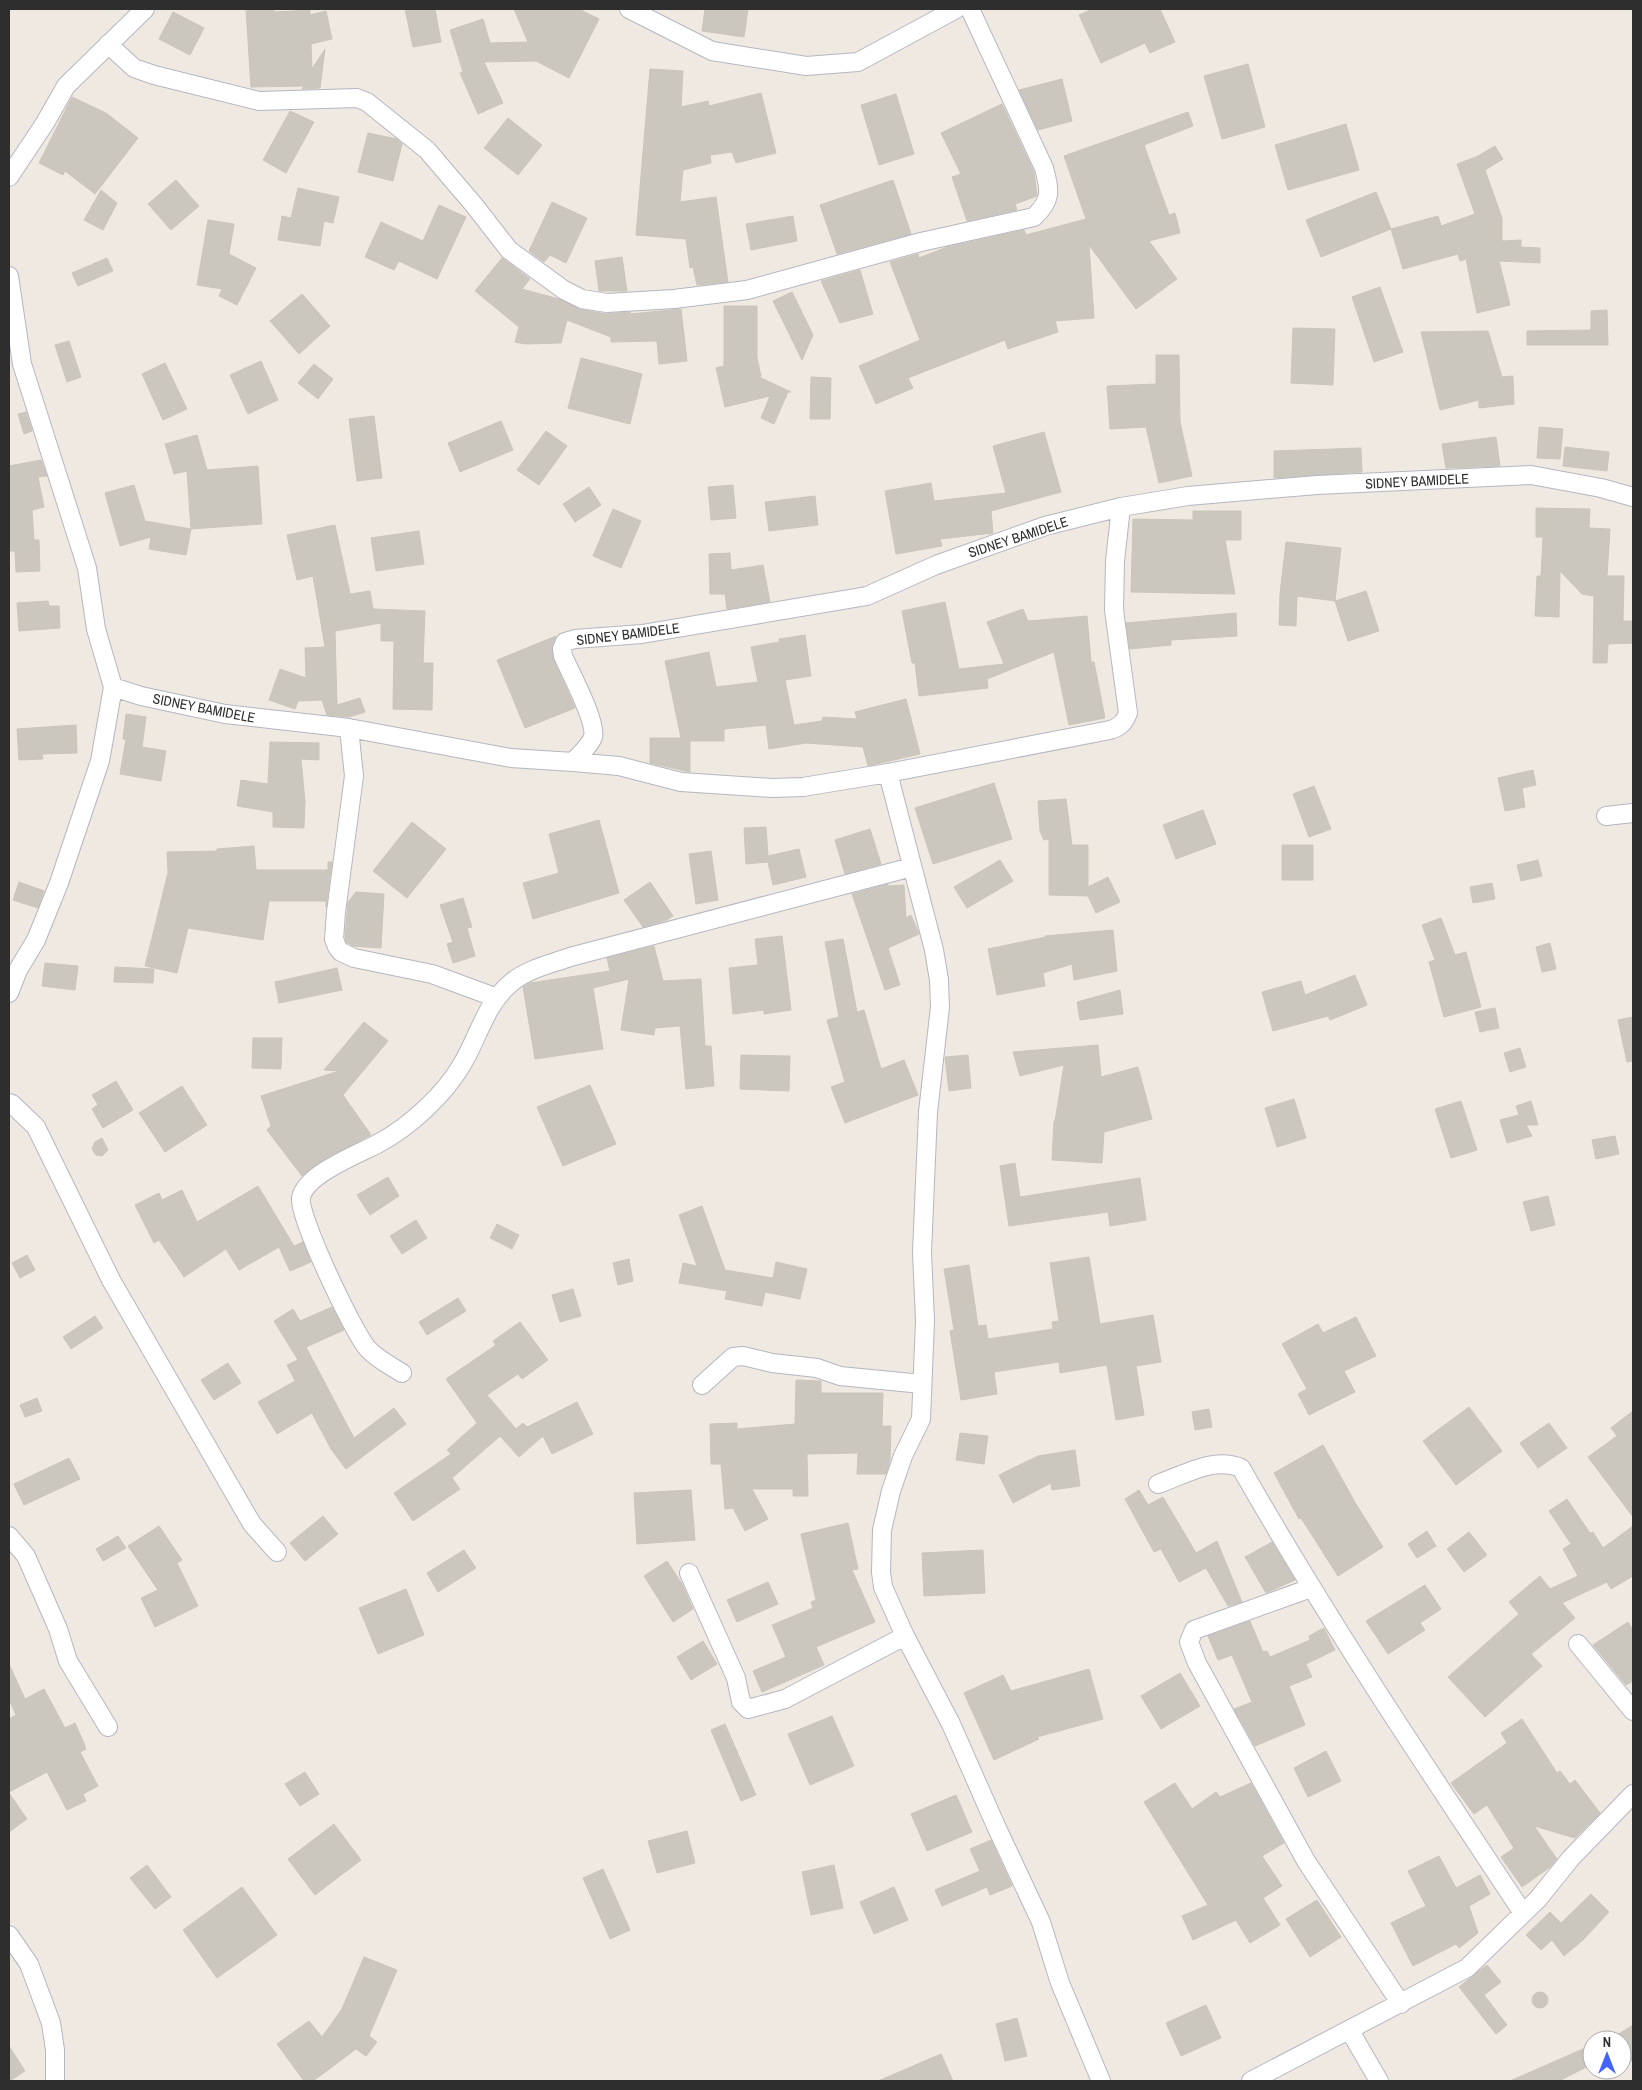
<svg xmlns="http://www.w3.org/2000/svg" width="1642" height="2090" font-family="'Archivo Narrow',sans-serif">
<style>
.building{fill:#cbc7bf;stroke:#cbc5ba}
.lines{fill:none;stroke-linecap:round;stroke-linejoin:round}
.minor-casing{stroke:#b4b7c1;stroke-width:20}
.minor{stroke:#fff;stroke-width:18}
.labels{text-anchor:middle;stroke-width:4.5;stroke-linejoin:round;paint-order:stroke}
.street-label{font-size:14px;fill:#2e2e2e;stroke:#fff}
</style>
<rect width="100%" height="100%" fill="#efe9e1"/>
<path class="building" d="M246,9h28v3l36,-2v5l16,-4 6,28 -21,5 1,25 13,-20 -5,39 -18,1 2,-3 -53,1z
M405,9h30l6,33 -28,5z
M514,9h65l20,10 -30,59 -33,-17 -52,1 19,41 -25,11 -18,-41 3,-1 -13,-42 33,-11 7,24 38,-1z
M705,9h43l-4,28 -42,-6z
M1093,9h67l15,33 -25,11 -5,-10 -44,20 -22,-48z
M173,12l31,16 -14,27 -31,-16z
M1248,64l17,63 -43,12 -18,-63z
M650,69l33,2 -2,36 27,-6 1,5 52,-13 15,60 -40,10 -4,-11 -22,3 1,8 -28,7 -3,32 36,-5 12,85 -31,3 -4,-18 -3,1 -4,-29 -50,-4z
M1062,79l10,42 -34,9 -19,-40z
M896,94l18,60 -35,11 -18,-60z
M72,97l34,16 32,25 -43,56 -30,-23 -2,4 -24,-12z
M1002,104l32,68 3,24 -22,8 2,6 -50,11 -15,-44 9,-3 -20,-41z
M290,111l24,11 -28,51 -23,-13z
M1188,112l5,14 -49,19 25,70 6,-2 5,20 -31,8 28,38 -41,30 -47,-64 5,73 -39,3 3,11 -50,17 -3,-9 -97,38 5,10 -37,16 -17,-38 61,-26 -30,-78 28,-8 1,4 28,-11 77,-17 2,5 60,-16 -22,-63z
M508,118l34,27 -24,30 -34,-27z
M1346,124l13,46 -71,20 -13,-45z
M368,133l29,6 5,5 -9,37 -35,-9z
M1495,146l8,13 -18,11 17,48v23l19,-1v7l19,1v15l-41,-2 11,44 -33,8 -11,-54 -6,2 -2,-7 -55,15 -12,-40 47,-13 3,10 34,-12 -18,-50 19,-7z
M176,180l23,26 -28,24 -23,-26z
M893,180l18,54 -74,20 -17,-49z
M298,188l41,9 -6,26 -9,-2 -4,25 -42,-6 4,-24 9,2z
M101,190l16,13 -14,27 -19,-10z
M1376,192l15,37 -70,28 -15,-37z
M552,202l35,16 -21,45 -16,-8 -6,7 -15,-11z
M439,205l27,12 -29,62 -38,-18 -5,9 -29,-13 16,-35 42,19z
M793,216l4,25 -46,9 -5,-26z
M208,220l26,4 -5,30 27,14 -19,37 -18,-9 3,-7 -25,-4z
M622,257l5,34h-28l-4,-30z
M107,258l6,13 -35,15 -6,-13z
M502,258l28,21 -8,10 37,10 21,10 26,5 24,-2v2l51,-5 6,52 -28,3 -2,-23 -46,1v-5l-44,-17 -6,23 -36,1 -10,-2 4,-15 -44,-36z
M860,270l13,44 -33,9 -19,-42z
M1380,287l23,65 -29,10 -22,-65z
M792,292l21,43 -11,25 -29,-59z
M302,294l28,32 -31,28 -29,-33z
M724,306h33v52l4,18 -2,1 32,15h-3l-14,32 -13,-6 9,-22 -45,11 -9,-39 8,-2z
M1607,310l1,35h-81v-14l64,-1v-19z
M1293,328l42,1 -2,56 -42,-2z
M1488,331l14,46 11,-1 1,28 -35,4v-8l-39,10 -19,-78z
M69,341l12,36 -14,5 -12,-37z
M1156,355h23l1,67 12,54 -33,7 -13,-56 -36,2 -3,-43 49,-2z
M581,358l61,16 -12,50 -62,-16z
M261,361l17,39 -30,14 -18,-39z
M165,363l22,46 -24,11 -21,-46z
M314,364l19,15 -15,20 -20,-16z
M811,377l20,1 -1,41h-20z
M26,412l6,19 -8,3 -6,-20z
M374,416l8,62 -25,3 -8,-62z
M501,421l12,29 -53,22 -12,-29z
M1539,427l24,2 -3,30 -23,-1z
M546,431l21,15 -28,39 -22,-15z
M1044,432l17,60 -70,19 2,22 -53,6 2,7 -46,8 -11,-63 46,-8 3,18 72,-8 -13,-47z
M197,435l10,35 51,-4 4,58 -71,5 -4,-58 -13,3 -9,-30z
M1496,437l4,29 -54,2 -4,-24z
M1565,447l44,5 -2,19 -44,-5z
M1361,448l1,24 -88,6v-27z
M41,460l6,16 -9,1 6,30 -12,3 2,30h5l1,31 -24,1 -1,-21h-6v-85z
M134,485l11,36 46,8 -5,26 -37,-6 2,-12 -31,9 -15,-53z
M733,485l3,33 -25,2 -3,-33z
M589,487l12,18 -26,17 -12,-18z
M815,496l3,29 -49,6 -4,-29z
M1536,508l54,1 -1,19 21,1 -3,47h17l-1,45h10v22l-25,1 -1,19h-14l1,-67 -12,-2 -22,-23 -1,46 -24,-1 2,-40h4l2,-39h-7z
M613,509l28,12 -20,47 -28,-12z
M1193,511h48v29h-16l10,54 -104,-2 2,-73 60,1z
M335,525l15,69 20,-3 3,18 52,2 -2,52h10l-1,47 -39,-1 1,-68h-13v-18l-46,8 2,74 23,-7 5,14 -16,5 -22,-2 -5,-15 -24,1 -3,8 -26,-9 11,-31 26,9 -1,-30 20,-1 -12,-71 -16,4 -10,-45z
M419,531l5,33 -48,7 -5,-33z
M1286,542l55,6 -6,53 -38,-5 -1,30 -17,-1 1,-31z
M730,553l1,17 32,-5 7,37 -43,7 -2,-15h-15l-1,-40z
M1366,591l13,40 -31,10 -13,-40z
M48,601l1,5h10l1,22 -41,3 -2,-28z
M945,602l14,67 45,-5 -17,-42 36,-13 5,12 59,-5 4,46h3l11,56 -36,7 -15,-73 -67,27 1,9 -69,8 -4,-33h-3l-10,-52z
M1236,613l1,23 -66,4v5l-41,4 -4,-26z
M805,635l6,41 -26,4 9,45 28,-4 1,-4 34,2 -2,-7 51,-13 14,55 -52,12 -5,-19 -57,-4 -37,6 -3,-24 -42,4v12h-34v31l-40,-9v-25h31l-16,-77 44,-9 7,35 42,-5 -7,-35 28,-5v-3z
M556,636l-4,9 1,13 22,50 -50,20 -28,-68z
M126,714l20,3 -4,30 24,4 -5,30 -41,-7 6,-35h-3z
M76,725l1,28 -35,1 1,5 -24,1 -2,-31z
M270,742l49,1v17l-18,-1 4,42 -1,27 -31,-1v-15l-36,-6 4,-26 27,4z
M1533,770l3,15 -14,3 3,19 -20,4 -7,-33z
M994,783l18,56 -79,25 -18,-56z
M1314,786l17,43 -22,8 -16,-43z
M1066,799l6,46h16v42l20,-10 12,25 -24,11 -8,-17 -39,-1v-56l-5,1 -4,-9 -2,-30z
M1203,810l13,34 -40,15 -13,-34z
M599,820l20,73 -86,26 -10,-36 36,-10 -10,-39z
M412,822l34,27 -39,49 -34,-27z
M766,827l2,29 31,-7 7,28 -33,8 -5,-23 -22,2 -2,-36z
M870,829l11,35 -36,10 -10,-34z
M1282,845h31v35h-31z
M254,846l2,24h72v-8h4l-6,45v-6h-57l-6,39 -75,-12 -11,45 -32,-7 23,-93 -1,-21 50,-1v-2z
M711,851l7,49 -22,4 -7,-50z
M1000,860l13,21 -46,27 -13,-21z
M1538,860l4,16 -21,5 -4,-16z
M19,882l25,9 -6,17 -25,-8z
M650,882l23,34 -6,4 -24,7 -19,-27z
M1492,883l3,16 -22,4 -3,-16z
M888,884v2l16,-1 2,33 5,-3 8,19 -31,14 12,37 -15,5 -33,-96z
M356,892l28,2 -3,54 -28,-2 -7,-4 -1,-5 3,-35z
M463,898l9,29 -5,1 8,28 -22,7 -6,-19 6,-2 -13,-37z
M1441,918l14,37 11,-3 15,55 -37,10 -15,-55 6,-2 -13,-35z
M1113,930l4,41 -43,9 -2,-16 -29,9 2,13 -48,9 -9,-46 58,-12 -1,-1z
M782,936l9,74 -27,4v-4l-31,4 -4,-46 29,-3 -3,-26z
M843,939l14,73 7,-2 17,59 23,-9 14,35 -73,28 -14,-36 14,-5 -18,-62 12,-3 -14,-75z
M1550,943l6,26 -14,3 -6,-25z
M654,946l9,35 38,-2 4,67h6l3,40 -28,3 -6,-63 -25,2 -1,7 -33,-5 8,-51 -36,9 10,61 -68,10 -12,-72 7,-4 80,-12 -3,-13z
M45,963l33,3 -3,24 -33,-4z
M115,967l39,2 -1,14 -39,-1z
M337,968l5,22 -63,13 -4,-21z
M1355,975l12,30 -37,15 -2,-4 -55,15 -11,-39 39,-11 4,14z
M1120,990l3,24 -43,6 -3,-18z
M1495,1008l4,20 -19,4 -5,-20z
M1633,1017v44l-6,1 -9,-42z
M364,1022l24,19 -45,54 28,40 -43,22 -26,19 -35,-46 4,-4 -10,-30 78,-25 -15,-1z
M253,1038h29l-1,31 -29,-1z
M1098,1045l3,32 37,-10 14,52 -48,13 -2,31 -50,-3 2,-39h1l9,-56 -44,11 -7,-24z
M1520,1048l6,19 -16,5 -6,-19z
M741,1055l49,1 -1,35 -49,-2z
M968,1055l3,33 -22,3 -4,-34z
M116,1081l17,29 -30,18 -11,-19 6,-4 -6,-10z
M590,1085l26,59 -53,22 -26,-59z
M182,1086l25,39 -42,27 -26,-39z
M1294,1099l12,39 -29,9 -12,-39z
M1461,1101l16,49 -26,8 -16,-49z
M1531,1101l7,24h-12l6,11 -25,7 -7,-23 19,-5 -3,-9z
M1615,1136l4,18 -23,5 -4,-19z
M102,1138l6,12 -6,6 -6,-1 -4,-6 3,-7z
M1015,1163l5,34 120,-19 6,42 -36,6 -2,-14 -99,14 -9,-60z
M388,1177l11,19 -29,19 -13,-20z
M258,1186l36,60 9,-4 8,20 -21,9 -11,-24 -40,23 -13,-21 -42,28 -25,-37 -5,3 -19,-38 24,-12 3,7 20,-10 15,32z
M1548,1196l7,29 -24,6 -8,-29z
M702,1206l23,64 48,8 3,-16 31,7 -7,30 -35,-7 -3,14 -37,-7 2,-8 -48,-8 4,-20 14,3 -18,-51z
M416,1220l11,18 -25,16 -12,-18z
M497,1224l22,11 -7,14 -22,-11z
M27,1255l8,15 -15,8 -8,-15z
M1089,1257l11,67 53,-9 8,47 -25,4 8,49 -28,5 -9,-55 -47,8 -1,-11 -65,10 3,22 -36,6 -11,-69 4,-1 -10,-61 25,-4 9,61 8,-1 2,14 65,-10 -1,-7 7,-1 -9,-58z
M629,1259l4,22 -15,4 -5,-22z
M573,1289l8,27 -21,6 -8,-27z
M458,1298l8,13 -39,24 -8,-13z
M332,1307l12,23 -38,17 48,91 40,-30 12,16 -60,45 -15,-20 -19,-36 -35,21 -19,-32 37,-21 -8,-16 11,-5 -24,-39 19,-12 7,12z
M95,1316l8,12 -32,21 -8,-12z
M1356,1317l20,39 -32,15 11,21 -46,23 -11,-21 9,-5 -25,-45 36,-20 5,9z
M520,1322l28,38 -26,19 -4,-5 -31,21 29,34 7,-6 4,4 50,-25 16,32 -41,20 -9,-18 -24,21 -19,-21 -48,42 8,11 -47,32 -19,-28 57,-39 -4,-4 30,-27 -31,-44 50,-34 -3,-4z
M228,1363l13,20 -27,17 -13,-20z
M796,1380l25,1v12h62l-1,33h9l-1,34 -4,14h-29l1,-21 -51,1 1,42h-15v-7h-41l16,30 -23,12 -12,-23 -8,1 -4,-45h-10l-1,-40 27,-1v6l58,-5z
M37,1398l5,13 -17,6 -5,-12z
M1469,1407l33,44 -46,34 -33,-44z
M1209,1409l3,18 -17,3 -3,-18z
M1633,1411v106l-45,-60 29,-21 -6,-8z
M1549,1423l18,25 -29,20 -18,-25z
M960,1433l28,3 -4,28 -28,-4z
M1323,1445l33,59 27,43 -45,29 -37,-58 -2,1 -25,-46z
M1075,1450l5,36 -28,4 -1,-7 -38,20 -14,-28 39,-19z
M69,1458l11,21 -56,26 -10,-21z
M691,1490l4,50 -58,4 -3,-51z
M1139,1490l9,15 15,-8 33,56 21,-12 25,61 -14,4 -22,-38 -27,14 -18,-33 -7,3 -29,-53z
M1567,1499l23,34 3,-1 10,16 30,-22v50l-22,13 -4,-7 -45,21 13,15 -44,36 11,12 -57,51 -37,-40 71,-63 -10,-12 31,-26 10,13 28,-13 -15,-27 8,-5 -22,-33z
M323,1516l15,18 -33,27 -15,-18z
M848,1523l10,46 -6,1 23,52 -59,25 8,18 -62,27 -9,-21 33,-14 -14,-32 41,-17 -2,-6 5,-2 -15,-66z
M159,1526l23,34 -5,3 21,43 -43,21 -14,-29 17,-8 -30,-44z
M1427,1531l9,15 -19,12 -9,-14z
M1469,1532l18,23 -23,17 -17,-23z
M118,1536l8,12 -23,13 -7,-12z
M1272,1542l23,38 -29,13 -21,-36z
M464,1550l12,18 -38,24 -11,-19z
M983,1550l2,43 -61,3 -2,-43z
M667,1561l15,23 11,25 -20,13 -29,-46z
M768,1582l10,22 -41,18 -10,-22z
M1425,1585l16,24 -21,14 5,7 -37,24 -22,-33z
M406,1589l18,46 -46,19 -19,-46z
M1250,1621l13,31 4,-1 3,6 40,-17 -1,-4 15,-8 11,22 -29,14 6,13 -23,9 16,39 -50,21 -21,-37 18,-7 -20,-47 -14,5 -10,-24z
M1628,1622l5,8v51l-7,4 -33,-40z
M703,1641l14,23 -26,16 -14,-23z
M9,1664l16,35 19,-10 21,39 10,-5 8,18 3,8 -6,3 18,34 -15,8 3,7 -19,9 -20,-38 -38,20v-73l7,-4 -7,-16z
M1089,1669l14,50 -66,18 2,2 -45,21 -30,-67 39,-18 8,16z
M1180,1673l20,33 -39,23 -20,-33z
M832,1716l22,50 -44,19 -22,-51z
M1522,1719l35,54 3,-2 10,13 5,-4 25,33 -25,25 -41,-12 23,33 -8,9 -27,19 -21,-30 13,-9 -27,-43 -13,9 -23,-31 56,-40 -6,-10z
M725,1724l31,71 -15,6 -30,-71z
M1326,1751l15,30 -33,16 -14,-29z
M305,1772l14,22 -19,12 -15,-22z
M1175,1783l17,26 24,-17 4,5 31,-14 33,60 -22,13 20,30 -19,12 17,27 -30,18 -14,-23 -43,20 -11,-24 26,-11 -64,-103z
M9,1793l18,26 -18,13z
M956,1795l16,37 -45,19 -16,-37z
M334,1824l27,36 -46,35 -27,-36z
M687,1831l8,32 -38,10 -9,-32z
M991,1840l21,46 -22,9 -3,-8 -45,19 -7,-16 45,-19 -10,-22z
M1439,1856l17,32 24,-13 10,19 -21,12 9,27 -19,15 -3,-4 -43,22 -22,-43 35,-17 -18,-35z
M147,1865l24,32 -16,12 -25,-31z
M834,1865l9,43 -32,7 -9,-43z
M603,1869l27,61 -20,9 -27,-61z
M242,1887l35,48 -60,43 -34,-48z
M894,1887l14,33 -34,14 -14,-32z
M1591,1894l18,18 -26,28 -19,16 -12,-16 -11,10 -15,-15 24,-23 11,11z
M1317,1900l24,37 -31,20 -24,-38z
M364,1957l33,13 -28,66 8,6 -11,14 -10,-7 -43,32h-9l-27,-37 32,-23 13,16 20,-28z
M1487,1965l14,17 -17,13 23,30 -11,9 -37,-47z
M1532 2000a8 8 0 1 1 16 0a8 8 0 1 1-16 0Z
M1206,2005l15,33 -40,18 -15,-33z
M1017,2018l10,38 -22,5 -9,-37z
M1633,2025v39l-11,-24 -5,-5z
M1592,2045v19l-33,17h-49z
M9,2046l16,25 -15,10h-1z
M941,2054l12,27h-75z"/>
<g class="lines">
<g class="minor-casing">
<path id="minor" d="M629,9l83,42 94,15 52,-4 98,-53
M108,44l26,24 20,7 105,26 98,-3 10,4 60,48 47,55 35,45 55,40 18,9 25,4 67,-4 73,-9 174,-48 113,-25c18,-17 16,-26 10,-49l-74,-159
M9,177l36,-54 21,-37 79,-77
M9,276l13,88 65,204 9,61 17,58 28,9 84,18 124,14 162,30 62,4c7,-8 17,-16 20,-25 4,-15 -23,-65 -30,-81l-1,-7 3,-7 10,-3 67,-5 225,-38 69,-31 109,-39 76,-19 67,-11 129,-11 214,-10 70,13 32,9
M349,728l5,48 -18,136 -2,27 3,8 4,5 13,6 78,16 65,24
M573,762l46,4 62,16 91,6 31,-1 85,-14 46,177 5,30 1,27 -12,105 -6,140 3,69 -4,98 -18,37 -12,35 -9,39 -1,42 2,15 22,49 46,88 45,102 45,96 19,61 41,98
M888,773l222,-43c10,-3 14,-7 18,-17l-14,-103 1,-49 6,-54
M1606,816l27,-3
M9,993l9,-23 18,-30 23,-57 41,-122 13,-74
M9,1103l3,1 24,23 75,153 141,244 25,28
M402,1373c-11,-7 -25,-14 -34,-24 -14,-15 -70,-133 -67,-151 4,-24 58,-44 78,-55 30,-16 65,-48 82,-77 17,-27 24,-62 50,-83 16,-14 40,-19 59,-26l342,-90
M702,1385l31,-28 10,-1 29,7 45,5 23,8 82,8
M1158,1484c26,-9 56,-28 83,-16 87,153 185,299 282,445
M9,1536l17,20 32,73 10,32 40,66
M689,1573l47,105 5,24 7,7 37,-10 120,-63
M1311,1588l-117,42 -5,12 8,21 109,198 95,143
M1578,1644l55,67
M9,1935l20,29 22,59 4,27v31
M1350,2031l29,50
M1251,2081l216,-113 71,-69 33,-41 62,-64"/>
</g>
<use href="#minor" class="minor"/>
</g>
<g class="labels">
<g class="street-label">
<text transform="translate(1417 481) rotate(-3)" y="5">SIDNEY BAMIDELE</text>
<text transform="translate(1018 537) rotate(-18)" y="5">SIDNEY BAMIDELE</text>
<text transform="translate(628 634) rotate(-7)" y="5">SIDNEY BAMIDELE</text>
<text transform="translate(204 708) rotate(11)" y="5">SIDNEY BAMIDELE</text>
</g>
</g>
<rect width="1642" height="2090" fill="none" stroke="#2e2e2e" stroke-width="20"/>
<g transform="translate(1607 2055)"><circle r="24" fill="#ffffff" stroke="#ababab"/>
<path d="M0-4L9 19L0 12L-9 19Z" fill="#4264fb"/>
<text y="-8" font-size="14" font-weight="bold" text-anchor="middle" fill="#2e2e2e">N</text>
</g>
</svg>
